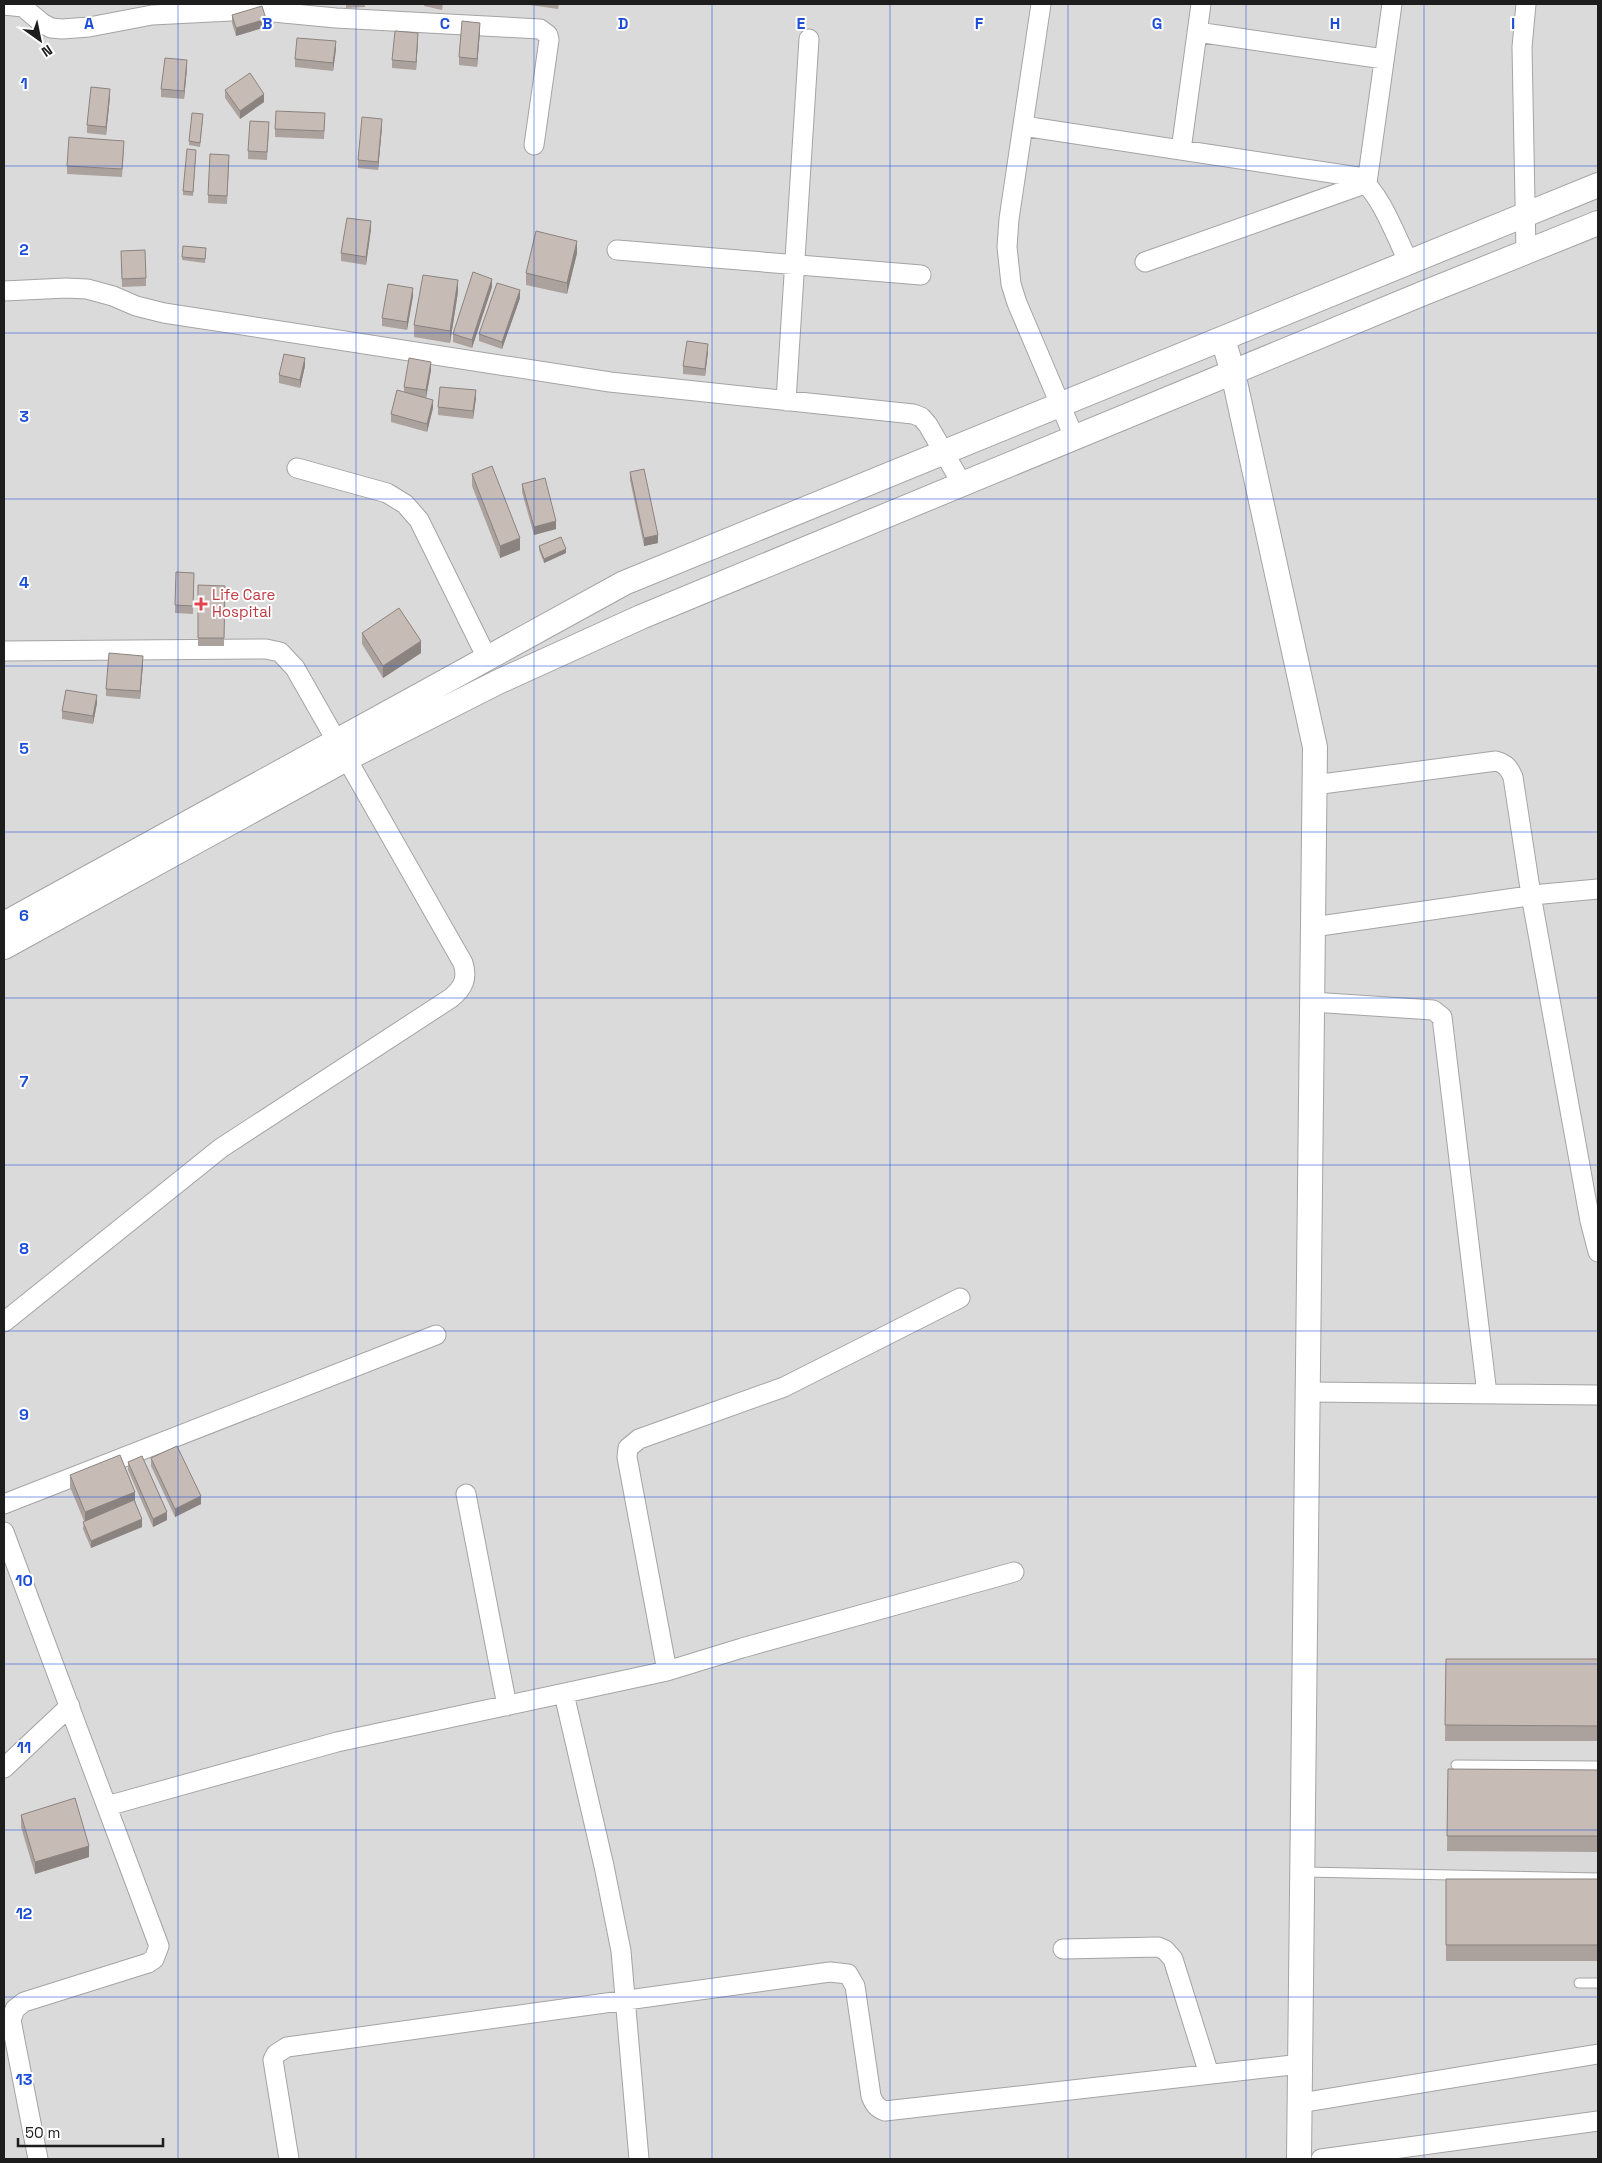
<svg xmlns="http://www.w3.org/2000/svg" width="1602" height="2163" font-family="'Space Grotesk',sans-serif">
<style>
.residential{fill:#dbdada}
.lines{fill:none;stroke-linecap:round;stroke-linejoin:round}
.service-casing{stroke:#a4a4a4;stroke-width:11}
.minor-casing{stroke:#a4a4a4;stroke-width:21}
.tertiary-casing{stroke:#a4a4a4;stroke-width:26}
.service{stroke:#fff;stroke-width:9}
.minor{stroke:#fff;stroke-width:19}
.tertiary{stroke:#fff;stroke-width:24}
.wall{fill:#aba19d}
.shaded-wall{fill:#8b837f}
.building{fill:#c7bbb6;stroke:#8b837f}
.grid{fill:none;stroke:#1d4ed8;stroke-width:1;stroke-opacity:0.55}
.health-dot{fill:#e0444e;stroke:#fff;stroke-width:2}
.labels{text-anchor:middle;stroke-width:4;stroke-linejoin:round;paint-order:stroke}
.health-label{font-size:15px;fill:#be3a42;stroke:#fff;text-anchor:start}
.grid-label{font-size:16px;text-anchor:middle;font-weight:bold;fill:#1d4ed8;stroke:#fff;stroke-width:4;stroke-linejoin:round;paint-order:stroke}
</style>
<rect width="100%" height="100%" fill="#efeae3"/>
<path class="residential" d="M4,4h1594v2155h-1594z"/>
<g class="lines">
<g class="service-casing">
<path id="service" d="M1456,1765l142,1
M1304,1872l294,6
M1579,1983h19"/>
</g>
<g class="minor-casing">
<path id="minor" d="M1041,4l-32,215 -2,28 4,37 6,19 57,134
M1526,4l-4,43 4,205
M4,5l19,2 19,16 9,5 11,1 27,-2 63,-12 99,-5 85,8 204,11 8,6 1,5 -15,105
M1197,32l187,27
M1023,126l335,51c22,14 39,62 51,86
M1181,150l20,-146
M617,250l304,25
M1145,262l222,-79 25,-179
M4,291l62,-3 21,1 26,7 23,10 28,7 446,69 303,32 8,3 7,8 34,59
M786,401l23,-362
M297,468l90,25 18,11 14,16 68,138
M4,651l262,-2 14,3 15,16 168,295c5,16 0,25 -12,35l-230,150 -217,174
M1314,785l182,-24c10,3 13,7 17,16l18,118 59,326 8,31
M1313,927l230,-33 55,-5
M1312,1002l121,8 9,7 45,377
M1308,1392l290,3
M466,1494l41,212
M4,1504l432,-169
M4,1532l155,414 -5,13 -6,4 -124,39 -9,7 -4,11 27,139
M667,1671l-40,-214 1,-9 11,-9 145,-52 176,-89
M564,1694l40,172 17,85 18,208
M4,1768l66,-62
M107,1806l230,-64 330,-71 75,-23 272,-76
M1063,1949l95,-2 7,3 8,9 36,115
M1300,2103l298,-49
M289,2159l-16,-99 3,-6 11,-7 543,-75 18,2 7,12 16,110c3,8 6,12 14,15l416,-47
M1321,2159l277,-38"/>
</g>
<g class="tertiary-casing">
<path id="tertiary" d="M1223,339l10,34 82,374 -16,1412
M4,924l620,-341 974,-398
M4,947l342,-188 152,-77 143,-65 783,-324 174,-70"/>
</g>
<use href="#service" class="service"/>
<use href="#minor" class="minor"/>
<use href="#tertiary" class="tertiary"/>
</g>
<path class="wall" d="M346,4h19v3l-19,1z
M424,4h19l-1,6 -18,-4z
M530,4h29l-1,5 -28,-4z
M232,15l34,12 -30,9 -4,-13z
M480,31l-3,36 -18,-2v-8z
M418,41l-2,29 -24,-2v-8z
M336,49l-3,22 -38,-4v-8z
M187,68l-3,31 -23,-2v-8z
M225,90l39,12 -24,17 -15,-21z
M110,97l-4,38 -19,-2v-8z
M203,118l-3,29 -11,-2v-4z
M325,121l-1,18 -49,-2v-8z
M382,127l-4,43 -20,-2v-8z
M269,130l-2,30 -19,-1v-8z
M124,149l-2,28 -55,-3v-8z
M196,154l-3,42 -10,-1v-4z
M229,162l-2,42 -19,-1v-8z
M371,229l-5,36 -25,-4v-8z
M183,246l23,6 -1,11 -23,-3z
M121,251l25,27v8l-24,1z
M577,253l-10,41 -41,-9v-12z
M492,287l-20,61 -19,-6v-8z
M458,292l-8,51 -36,-6v-12z
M413,296l-6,34 -25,-4v-8z
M520,298l-18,51 -23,-8v-7z
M708,352l-3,24 -22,-2v-8z
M305,366l-5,22 -21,-5v-8z
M431,370l-5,28 7,10 -6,24 -36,-10v-8l13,-22v-5z
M476,398l-3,21 -35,-4v-8z
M630,472l28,71 -14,3 -14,-66z
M472,474l48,76 -20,8 -28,-72z
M522,484l34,45 -22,6 -12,-43z
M539,546l27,7 -22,10 -5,-13z
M176,572l18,1 -1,41 -18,-1z
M198,585l27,1 -1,60h-26z
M362,633l59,20 -38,25 -21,-34z
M143,664l-3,35 -34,-3v-7z
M97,703l-4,21 -31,-5v-8z
M151,1458l50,46 -26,13 -24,-51z
M128,1462l39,58 -14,7 -25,-57z
M70,1475l65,25 7,27 -51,21 -8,-19 1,-8 -14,-34z
M1446,1659h152v82h-153z
M1448,1769l150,1v82l-151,-1z
M21,1815l68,42 -54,17 -14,-47z
M1446,1879h152v82h-152z"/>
<path class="shaded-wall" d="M266,19v8l-30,9v-8z
M480,23v8l-3,36v-8z
M418,33v8l-2,29v-8z
M336,41v8l-3,22v-8z
M187,60v8l-3,31v-8z
M110,89v8l-4,38v-8z
M264,94v8l-24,17v-8z
M382,119v8l-4,43v-8z
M371,221v8l-5,36v-8z
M577,241v12l-10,41v-11z
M492,279v8l-20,61v-8z
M458,280v12l-8,51v-12z
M413,288v8l-6,34v-8z
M520,290v8l-18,51v-7z
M708,344v8l-3,24v-7z
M305,358v8l-5,22v-8z
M431,362v8l-5,28v-8z
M476,390v8l-3,21v-8z
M433,400v8l-6,24v-8z
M556,521v8l-22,6v-8z
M658,535v8l-14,3v-8z
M520,538v12l-20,8v-12z
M566,549v4l-22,10v-4z
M421,641v12l-38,25v-12z
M143,656v8l-3,35v-8z
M97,695v8l-4,21v-8z
M135,1492v12l-50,20v-12z
M201,1496v8l-26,13v-8z
M167,1512v8l-14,7v-8z
M142,1519v8l-51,21v-7z
M89,1846v11l-54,17v-12z"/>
<path class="building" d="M262,6l4,13 -30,9 -4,-13z
M462,21l18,2 -3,36 -18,-2z
M395,31l23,2 -2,29 -24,-2z
M297,38l39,3 -3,22 -38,-4z
M165,58l22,2 -3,31 -23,-2z
M250,73l14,21 -24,17 -15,-21z
M91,87l19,2 -4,38 -19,-2z
M276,111l49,2 -1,18 -49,-2z
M192,113l11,1 -3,29 -11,-2z
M362,117l20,2 -4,43 -20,-2z
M250,121l19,1 -2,30 -19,-1z
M69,137l55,4 -2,28 -55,-3z
M187,149l9,1 -3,42 -10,-1z
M210,154l19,1 -2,41 -19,-1z
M347,218l24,3 -5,36 -25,-4z
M536,231l41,10 -10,42 -41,-10z
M183,246l23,2 -1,11 -23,-2z
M145,250l1,28 -24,1 -1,-28z
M473,272l19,7 -20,61 -19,-6z
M423,275l35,5 -8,51 -36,-6z
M497,283l23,7 -18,52 -23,-8z
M388,284l25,4 -6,34 -25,-4z
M687,341l21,3 -3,25 -22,-3z
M284,354l21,4 -5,22 -21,-5z
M409,358l22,4 -5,28 -22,-3z
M440,387l36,3 -3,21 -35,-4z
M397,390l36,10 -6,24 -36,-10z
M492,466l28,72 -20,8 -28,-72z
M644,469l14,66 -14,3 -14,-66z
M545,478l11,43 -22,6 -12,-43z
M561,537l5,12 -22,10 -5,-13z
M176,572l18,1 -1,33 -18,-1z
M198,585l27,1 -1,52h-26z
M399,608l22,33 -38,25 -21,-33z
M109,653l34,3 -3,35 -34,-2z
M66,690l31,5 -4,21 -31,-5z
M177,1446l24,50 -26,13 -24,-51z
M120,1455l15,37 -50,20 -15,-37z
M142,1456l25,56 -14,7 -25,-57z
M134,1500l8,19 -51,22 -8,-19z
M1446,1659h152v67l-153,-1z
M1448,1769l150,1v66h-151z
M75,1798l14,48 -54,16 -14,-47z
M1446,1879h152v66h-152z"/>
<path class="grid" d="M178,4v2155M356,4v2155M534,4v2155M712,4v2155M890,4v2155M1068,4v2155M1246,4v2155M1424,4v2155M4,166h1594M4,333h1594M4,499h1594M4,666h1594M4,832h1594M4,998h1594M4,1165h1594M4,1331h1594M4,1497h1594M4,1664h1594M4,1830h1594M4,1997h1594"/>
<path class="health-dot" d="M198.5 596.5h5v5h5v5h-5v5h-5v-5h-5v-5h5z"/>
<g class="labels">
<g class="health-label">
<text x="212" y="600">Life Care<tspan x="212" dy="17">Hospital</tspan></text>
</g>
</g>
<g class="grid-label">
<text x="89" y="29">A</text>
<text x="267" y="29">B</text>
<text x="445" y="29">C</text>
<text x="623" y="29">D</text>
<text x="801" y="29">E</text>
<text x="979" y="29">F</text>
<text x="1157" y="29">G</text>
<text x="1335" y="29">H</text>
<text x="1513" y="29">I</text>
<text x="24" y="89">1</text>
<text x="24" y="255">2</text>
<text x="24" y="422">3</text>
<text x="24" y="588">4</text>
<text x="24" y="754">5</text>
<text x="24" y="921">6</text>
<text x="24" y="1087">7</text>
<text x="24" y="1254">8</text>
<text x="24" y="1420">9</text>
<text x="24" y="1586">10</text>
<text x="24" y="1753">11</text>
<text x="24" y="1919">12</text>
<text x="24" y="2085">13</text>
</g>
<rect width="1602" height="2163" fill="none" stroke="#1d1d1d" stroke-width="10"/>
<g transform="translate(40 40) rotate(147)" stroke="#ffffff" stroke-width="4" paint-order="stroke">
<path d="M0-4L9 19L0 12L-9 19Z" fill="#1d1d1d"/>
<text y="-8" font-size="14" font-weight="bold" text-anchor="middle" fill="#1d1d1d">N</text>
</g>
<path d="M18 2138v8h145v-8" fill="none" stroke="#1d1d1d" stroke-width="2.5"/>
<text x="25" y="2138" font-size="15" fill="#1d1d1d" stroke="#ffffff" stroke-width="4" paint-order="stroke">50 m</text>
</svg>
